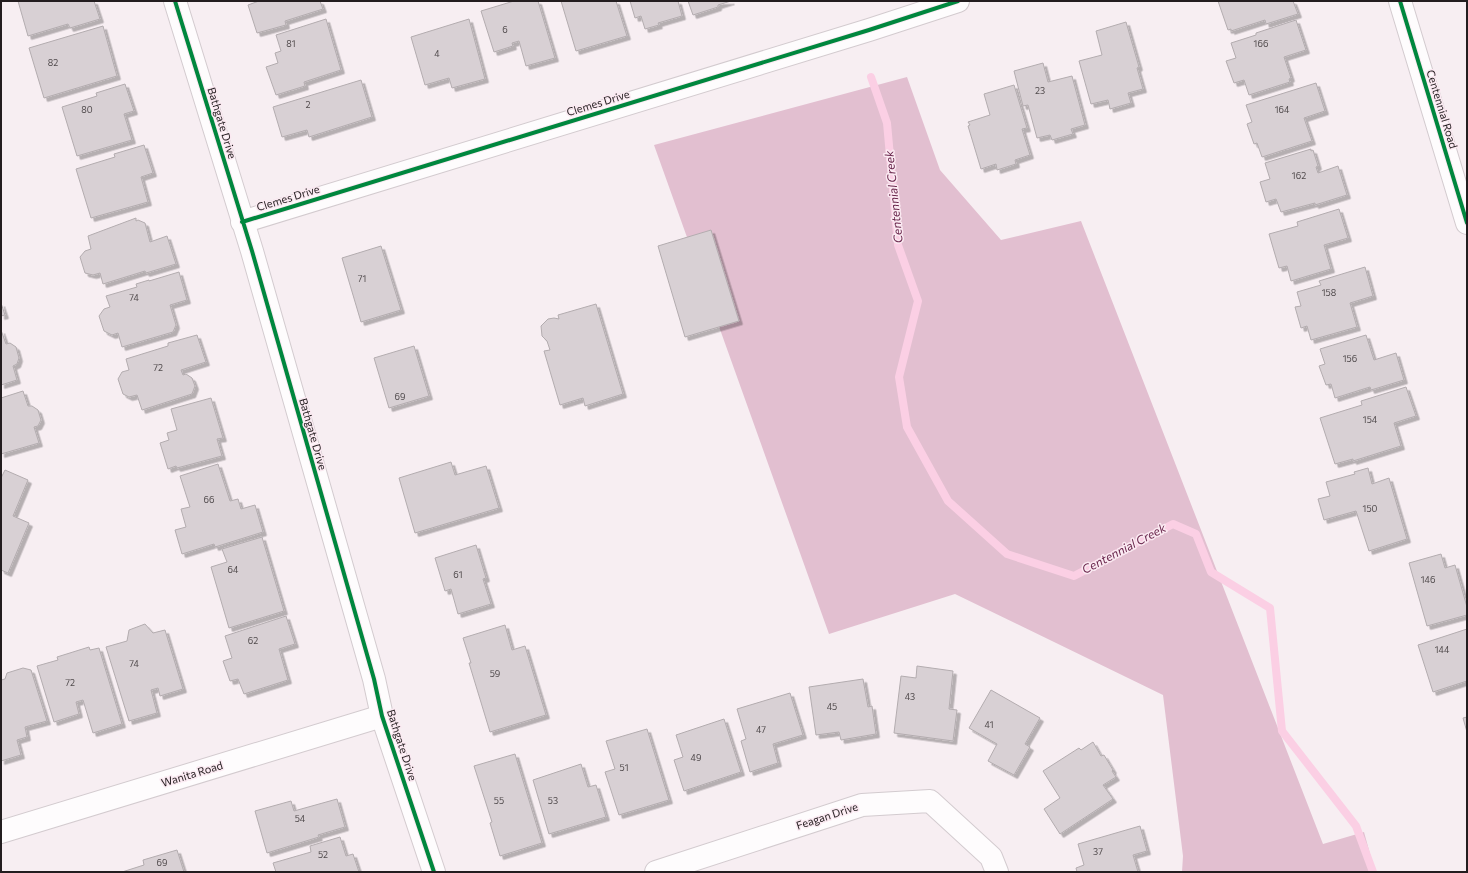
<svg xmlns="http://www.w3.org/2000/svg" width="1468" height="873" font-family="Commissioner,sans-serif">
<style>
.forest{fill:#e2bfd0}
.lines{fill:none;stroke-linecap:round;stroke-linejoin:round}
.stream{stroke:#fbcfe4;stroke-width:8}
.building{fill:#d8d0d4;stroke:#b3acaf;filter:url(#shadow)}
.street-casing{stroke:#d3cbcf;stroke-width:24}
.secondary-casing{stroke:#d3cbcf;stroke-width:24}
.street{stroke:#fefcfd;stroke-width:22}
.secondary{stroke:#fefcfd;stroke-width:22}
.cycleway-casing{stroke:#fbeaf2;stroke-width:6}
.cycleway{stroke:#00873e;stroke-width:4}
.labels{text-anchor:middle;stroke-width:3;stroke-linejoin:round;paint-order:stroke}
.number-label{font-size:9px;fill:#504a4c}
.street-label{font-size:11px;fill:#231d1f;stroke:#fbeaf2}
.water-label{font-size:12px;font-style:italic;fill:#6b284e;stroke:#fbeaf2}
</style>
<defs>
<filter id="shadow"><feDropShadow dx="3.5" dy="3.5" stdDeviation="0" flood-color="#0004"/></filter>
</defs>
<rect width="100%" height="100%" fill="#f7eef2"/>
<path class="forest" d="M907,77l33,93 61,70 80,-19 242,623 41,-12 11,40h-193l1,-16 -20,-161 -208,-101 -126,40 -175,-489z"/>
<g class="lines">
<path class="stream" d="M871,77l16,46 11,122 20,56 -19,76 8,50 41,74 59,53 67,22 99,-52 23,10 15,38 59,36 12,123 74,95 17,46"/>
</g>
<path class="building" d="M18,1h76l6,18 -30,9 -2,-4 -40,12z
M259,1h61l3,8 -38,12 1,4 -29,8 -9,-28z
M514,1h24l17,57 -29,8 -7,-25 -7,2 1,3 -19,6 -13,-41z
M561,1h55l11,35 -51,15z
M630,1h48l4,15 -24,7 1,2 -14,4 -4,-13 -6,2z
M688,1h43l-13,4v2l-25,8z
M1218,1h75l5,13 -32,10 -1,-4 -34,11v-2l-3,1z
M326,19l15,51 -37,12 1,4 -29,9 -10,-28 12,-4 -3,-10 6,-2 -5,-16z
M469,19l16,60 -33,9 -3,-10 -24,7 -14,-48z
M1296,20l10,30 -22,7 7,21 -2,1 1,3 -41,13 -5,-15 -10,3 -8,-22 10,-3 -5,-15 25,-8v-2z
M1126,22l13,45 -2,1 6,21 -15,4 3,10 -21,6 -2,-9 -17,4 -12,-43 23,-6 -6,-24z
M103,26l14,50 -73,22 -15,-50z
M1043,63l5,19 24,-6 13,49 -14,4 2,5 -21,6 -2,-5 -13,3 -9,-33 -5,1 -9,-35z
M361,80l11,37 -63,20 -2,-7 -25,7 -9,-30z
M1316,83l9,28 -21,7 8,23 -50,16 -5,-14 -3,1 -7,-20 5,-2 -6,-17z
M125,84l9,27 -10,3 8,26 -55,16 -15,-49 35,-11 -1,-3z
M1014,85l13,43 -5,1 8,26 -15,5 1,4 -19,6 -1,-6 -15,5 -13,-43 2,-1 -2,-3 22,-7 -6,-21z
M144,145l9,28 -12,4 7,25 -57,16 -15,-49 39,-12 -1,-3z
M1311,149v2l2,-1 5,16 -2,1 2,6 20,-7 9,29 -32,10v-2l-34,9 -5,-13 -10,3 -6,-20 10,-3 -5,-16z
M1339,209l9,29 -24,7 7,24 -40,12 -4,-15 -8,2 -10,-34 29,-8 -1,-4z
M136,218v3l2,-1 7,3 5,19 17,-6 9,28 -30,9 -1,-2 -42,13 -3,-11 -7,2 -8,-2 -5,-16 5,-6 6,-2 -3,-13z
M711,230l28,91 -54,16 -27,-91z
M381,246l20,64 -40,12 -19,-64z
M1365,267l8,29 -23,7 7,24 -46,13 -4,-14 -6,2 -6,-21 6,-1 -4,-14 24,-7 -2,-4z
M179,272l8,28 -17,5 6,20 -3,7 -51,15 -4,-14 -6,2 -8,-4 -5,-15 5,-7 6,-2 -4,-11 31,-9 -1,-3 13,-4v1z
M1,303l4,12 -4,1z
M596,304l27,90 -38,12 -2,-8 -23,7 -16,-54 6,-1 -3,-9 -5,-5 -1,-10 7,-7 6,-1 5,1 -1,-4z
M1,330l5,14 4,-1 6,4 3,11 -2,6 -4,2 4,14 -16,5z
M197,335l9,27 -25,8 2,5 3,-1 6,4 3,8 -3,8 -50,16 -5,-15 -8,2 -6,-3 -5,-15 4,-7 7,-2 -3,-11 42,-13v-3z
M1366,335l8,25 22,-7 8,27 -33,10 -1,-3 -35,11 -4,-14 -5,1 -7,-19 6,-2 -5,-15z
M414,346l15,50 -40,12 -15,-50z
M1406,387l10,29 -22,7 7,23 -48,15v-2l-18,5 -15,-46 42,-13 -1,-4z
M23,391l5,15h4l6,4 3,10 -3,6 -4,1 5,16 -38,11v-56z
M211,398l12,40 -6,1 5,17 -45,12 -1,-2 -8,3 -8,-26 9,-3 -2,-7 10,-3 -6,-21z
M451,462l4,13 31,-9 13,42 -84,25 -16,-55z
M218,464l12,37 8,-2 3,10 14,-4 8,27 -48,15 -1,-3 -32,10 -7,-24 11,-3 -5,-18 9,-2 -10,-31z
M1368,468l4,16 17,-6 18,61 -38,12 -13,-40 -32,9 -6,-21 12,-3 -4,-14 29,-8 -1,-2z
M5,470l23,10 -15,36 16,7 -21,50 -7,-3v-92z
M262,537l22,74 -55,17 -18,-61 16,-5 -5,-13z
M476,545l10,33 -3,1 8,25 -33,10 -7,-25 -6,2 -10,-33z
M1441,554l4,14 10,-3 12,42v8l-40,11 -18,-63z
M286,616l9,28 -16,5 9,31 -44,14 -6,-15 -8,2 -7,-20 9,-3 -7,-22z
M145,624l8,9 12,-3 18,59 -23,7 -2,-8 -7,2 6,23 -28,8 -23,-74 21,-6 2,-11z
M505,625l7,25 13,-4 21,69 -56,17 -21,-69h2l-8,-25z
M1467,629v52l-34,11 -15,-47z
M89,647l1,3 9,-2 23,76 -29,9 -10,-33 -7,2 3,12 -25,8 -17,-56 21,-6 -1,-3z
M917,666l36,5 -4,38 8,1 -4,31 -59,-8 7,-57 15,2z
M23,668l8,2 16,51 -22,6 2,10 -10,3 4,15 -20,6v-81l4,-1 2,-6z
M863,679l5,28 4,-1 4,28 -35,6 -2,-8 -23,3 -7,-48z
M991,690l49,28 -15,26 5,3 -16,28 -26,-14 9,-17 -28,-16z
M790,693l13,42 -30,9 5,19 -28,9 -9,-31 5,-2 -9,-30z
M1467,717v15l-4,-14z
M724,719l17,53 -57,19 -10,-31 9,-3 -7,-22z
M647,729l22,71 -50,15 -14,-43 10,-3 -9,-28z
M1093,742l8,14 3,-1 9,15 -1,1 4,6 -13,8 10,14 -53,35 -16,-25 16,-11 -17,-27 36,-23 2,2z
M515,754l27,89 -42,13 -10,-33 2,-1 -18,-56z
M581,764l7,23 8,-2 10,32 -57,17 -16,-54z
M337,799l8,28 -27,8 1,2 -52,16 -12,-42 36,-10 3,10z
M1140,826l7,25 -14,4 5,17h-61l-1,-4 8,-3 -6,-21z
M340,837l6,19 7,-2 6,18h-83l-3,-9 38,-11 -1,-6z
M177,850l7,22h-62l22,-7 -1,-5z"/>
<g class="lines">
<g class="street-casing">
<path id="street" d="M175,1l77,250 122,428 8,37 52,156
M242,222l627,-192 89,-29
M1,832l381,-116
M656,872l206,-67 68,-4 61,56 6,15"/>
</g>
<g class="secondary-casing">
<path id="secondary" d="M1400,1l67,222"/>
</g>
<use href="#street" class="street"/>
<use href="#secondary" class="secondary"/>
<g class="cycleway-casing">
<path id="cycleway" d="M175,1l77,250 122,428 8,37 52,156
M1400,1l67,222
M242,222l627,-192 89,-29"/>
</g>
<use href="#cycleway" class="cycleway"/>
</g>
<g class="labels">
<g class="number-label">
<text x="505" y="33">6</text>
<text x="291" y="47">81</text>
<text x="1261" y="47">166</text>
<text x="437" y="57">4</text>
<text x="53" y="66">82</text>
<text x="1040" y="94">23</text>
<text x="308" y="108">2</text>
<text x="87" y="113">80</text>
<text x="1282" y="113">164</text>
<text x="1299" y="179">162</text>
<text x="362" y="282">71</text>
<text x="1329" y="296">158</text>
<text x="134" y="301">74</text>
<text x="1350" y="362">156</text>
<text x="158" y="371">72</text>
<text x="400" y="400">69</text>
<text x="1370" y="423">154</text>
<text x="209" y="503">66</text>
<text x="1370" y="512">150</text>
<text x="233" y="573">64</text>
<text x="458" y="578">61</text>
<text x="1428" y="583">146</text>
<text x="253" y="644">62</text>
<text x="1442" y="653">144</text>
<text x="134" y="667">74</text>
<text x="495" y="677">59</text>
<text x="70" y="686">72</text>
<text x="910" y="700">43</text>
<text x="832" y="710">45</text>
<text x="989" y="728">41</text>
<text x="761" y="733">47</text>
<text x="696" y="761">49</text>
<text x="624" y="771">51</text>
<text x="499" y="804">55</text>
<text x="553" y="804">53</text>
<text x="300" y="822">54</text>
<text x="1098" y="855">37</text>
<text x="323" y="858">52</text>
<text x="162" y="866">69</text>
</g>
<g class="street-label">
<text transform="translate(598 103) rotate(-17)" y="4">Clemes Drive</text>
<text transform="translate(1442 109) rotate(73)" y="4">Centennial Road</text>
<text transform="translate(222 123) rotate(73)" y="4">Bathgate Drive</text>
<text transform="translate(288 198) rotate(-17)" y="4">Clemes Drive</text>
<text transform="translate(313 434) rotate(74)" y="4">Bathgate Drive</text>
<text transform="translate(402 745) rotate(72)" y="4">Bathgate Drive</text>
<text transform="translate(192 774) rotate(-17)" y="4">Wanita Road</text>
<text transform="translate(827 816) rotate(-18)" y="4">Feagan Drive</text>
</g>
<g class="water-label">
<text transform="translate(894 197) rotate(-96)" y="4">Centennial Creek</text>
<text transform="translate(1124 549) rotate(-28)" y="4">Centennial Creek</text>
</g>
</g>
<rect width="1468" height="873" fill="none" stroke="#231d1f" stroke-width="4"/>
</svg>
